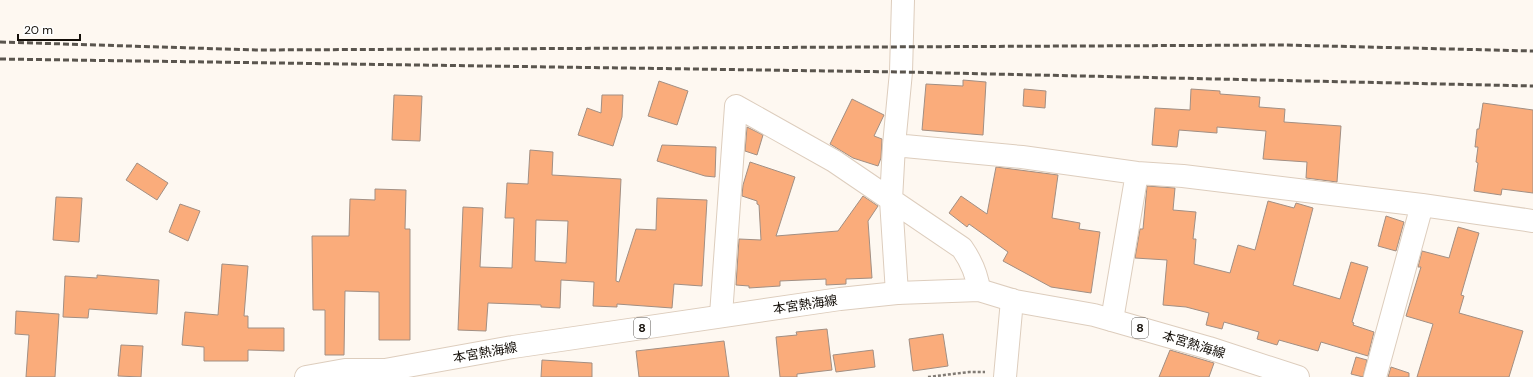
<svg xmlns="http://www.w3.org/2000/svg" width="1533" height="377" font-family="'DM Sans','Noto Sans JP',sans-serif">
<style>
.building{fill:#faac7b;stroke:#a28f83;fill-rule:evenodd}
.lines{fill:none;stroke-linecap:round;stroke-linejoin:round}
.minor-casing{stroke:#ddcdbd;stroke-width:24}
.major-casing{stroke:#ddcdbd;stroke-width:24}
.path{stroke:#817b75;stroke-width:2.5;stroke-dasharray:3 2;stroke-linecap:butt}
.minor{stroke:#fff;stroke-width:22}
.major{stroke:#fff;stroke-width:22}
.rail{stroke:#5a554e;stroke-width:3;stroke-dasharray:6 3;stroke-linecap:butt}
.labels{text-anchor:middle;stroke-width:4;stroke-linejoin:round;paint-order:stroke}
.shield{fill:#fff;stroke:#5a5753;stroke-width:1}
.shield-label{font-size:12px;font-weight:bold;fill:#140f09}
.street-label{font-size:13px;fill:#140f09;stroke:#fff}
</style>
<rect width="100%" height="100%" fill="#fef8f1"/>
<path class="building" d="M963,80l23,2 -3,53 -61,-5 4,-46 37,2z
M659,81l29,10 -11,34 -29,-9z
M1024,89l22,2 -1,17 -22,-2z
M1191,89l29,2v3l40,3 -1,10 26,2 -1,13 57,4 -4,56 -31,-4 1,-16 -44,-3 3,-28 -49,-4v6l-38,-3 -2,17 -25,-2 3,-37 35,2z
M394,95l28,1 -2,45 -28,-1z
M602,95h21l-1,22 -9,29 -35,-11 9,-27 14,5z
M852,99l32,16 -10,21 8,3 -1,19 -3,8 -25,-8 -23,-14z
M1483,103l50,7v83l-31,-4 -1,6 -27,-4 4,-28 -2,-1 2,-15h-3l2,-18h2z
M747,127l16,8 -6,20 -12,-4z
M662,145l54,2 -1,30 -10,-1 -48,-15z
M530,150l23,2 -1,23 69,4 -5,102 3,1 17,-53 20,1 1,-32 50,2 -5,86 -28,-2 -2,24 -55,-4v3l-24,-1 1,-24 -33,-2 -1,28 -19,-1v-2l-53,-2 -2,28 -28,-1 5,-123 20,1 -3,59 32,1 2,-50h-9l2,-35 21,1zM536,220l32,1 -2,42 -31,-2z
M750,162l45,15 -19,59 62,-5 25,-35 15,10 -10,15 4,57 -26,1v5l-20,1v-6l-46,2v5l-31,2v-2l-13,-1 3,-46 22,1 -2,-35 -2,-1v-3l-15,-5 1,-11z
M137,163l31,20 -11,17 -31,-20z
M996,167l62,8 -6,43 28,5 -1,6 21,3 -9,61 -40,-6 -48,-26 5,-9 -39,-28 -2,3 -18,-14 12,-17 26,18z
M1147,186l28,2 -2,22 23,2 -3,27h3l-2,25 36,9 8,-28 17,5 13,-49 26,7 2,-5 17,5 -20,77 47,14 11,-37 17,5 -16,55 2,1 -1,2 21,7 -6,24 -47,-14 -3,9 -39,-11 -2,5 -20,-6 2,-7 -35,-10 -2,7 -16,-4 3,-12 -23,-6 -23,-2 4,-45 -32,-2 5,-29h3z
M375,189l31,1 -1,39h5v111h-31v-48l-34,-1 -1,64h-19v-45h-12l-1,-74h37l1,-37 25,1z
M56,197l26,1 -3,44 -26,-2z
M180,204l20,7 -12,30 -19,-9z
M1386,216l18,6 -8,29 -18,-5z
M1458,227l21,6 -18,62 3,1 -5,17 64,18 -14,46h-92l16,-53 -27,-8 15,-49h-3l4,-16 27,7z
M222,264l26,2 -4,50h4v12h36v23l-36,-1v11h-44v-14l-22,-2 3,-33 33,3z
M97,275l62,5 -2,34 -68,-5 -1,9 -25,-1 2,-41 32,2z
M16,311l43,3 -4,63h-29l3,-42 -14,-1z
M827,329l5,41 -35,4v3h-17l-4,-40 21,-2 -1,-3z
M943,334l5,32 -35,5 -4,-32z
M724,341l5,36h-90l-3,-26z
M121,345l22,1 -2,31 -23,-1z
M873,350l2,17 -39,5 -3,-17z
M1170,350l44,13 -5,14h-50z
M1356,357l11,3 -4,17 -12,-3z
M542,360l50,3v14h-51z
M1391,367l18,6v4h-21z"/>
<g class="lines">
<g class="minor-casing">
<path id="minor" d="M903,0l-2,72 -7,73 128,12 115,16 46,3 239,29 111,16
M894,145l-3,55 6,93
M721,315l15,-209 98,55 128,87c9,13 15,26 17,42
M1112,320l25,-147
M1005,377l7,-77
M1375,377l47,-172"/>
</g>
<g class="major-casing">
<path id="major" d="M306,377l39,-7h40l128,-23 327,-48 57,-6 82,-3 36,11 79,14 115,33 89,29"/>
</g>
<path class="path" d="M928,377l41,-5h16"/>
<use href="#minor" class="minor"/>
<use href="#major" class="major"/>
<path class="rail" d="M0,42l256,8 1028,-5 249,6
M0,59l901,13 632,14"/>
</g>
<g class="labels">
<g class="shield">
<rect x="634" y="318" width="16" height="20" rx="3"/>
<rect x="1132" y="318" width="16" height="20" rx="3"/>
</g>
<g class="shield-label">
<text x="642" y="332">8</text>
<text x="1140" y="332">8</text>
</g>
<g class="street-label">
<text transform="translate(805 304) rotate(-8)" y="5">本宮熱海線</text>
<text transform="translate(1194 344) rotate(17)" y="5">本宮熱海線</text>
<text transform="translate(485 352) rotate(-10)" y="5">本宮熱海線</text>
</g>
</g>
<path d="M18 34v6h62v-6" fill="none" stroke="#140f09" stroke-width="2"/>
<text x="24" y="34" font-size="12" fill="#140f09" stroke="#ffffff" stroke-width="3" paint-order="stroke">20 m</text>
</svg>
